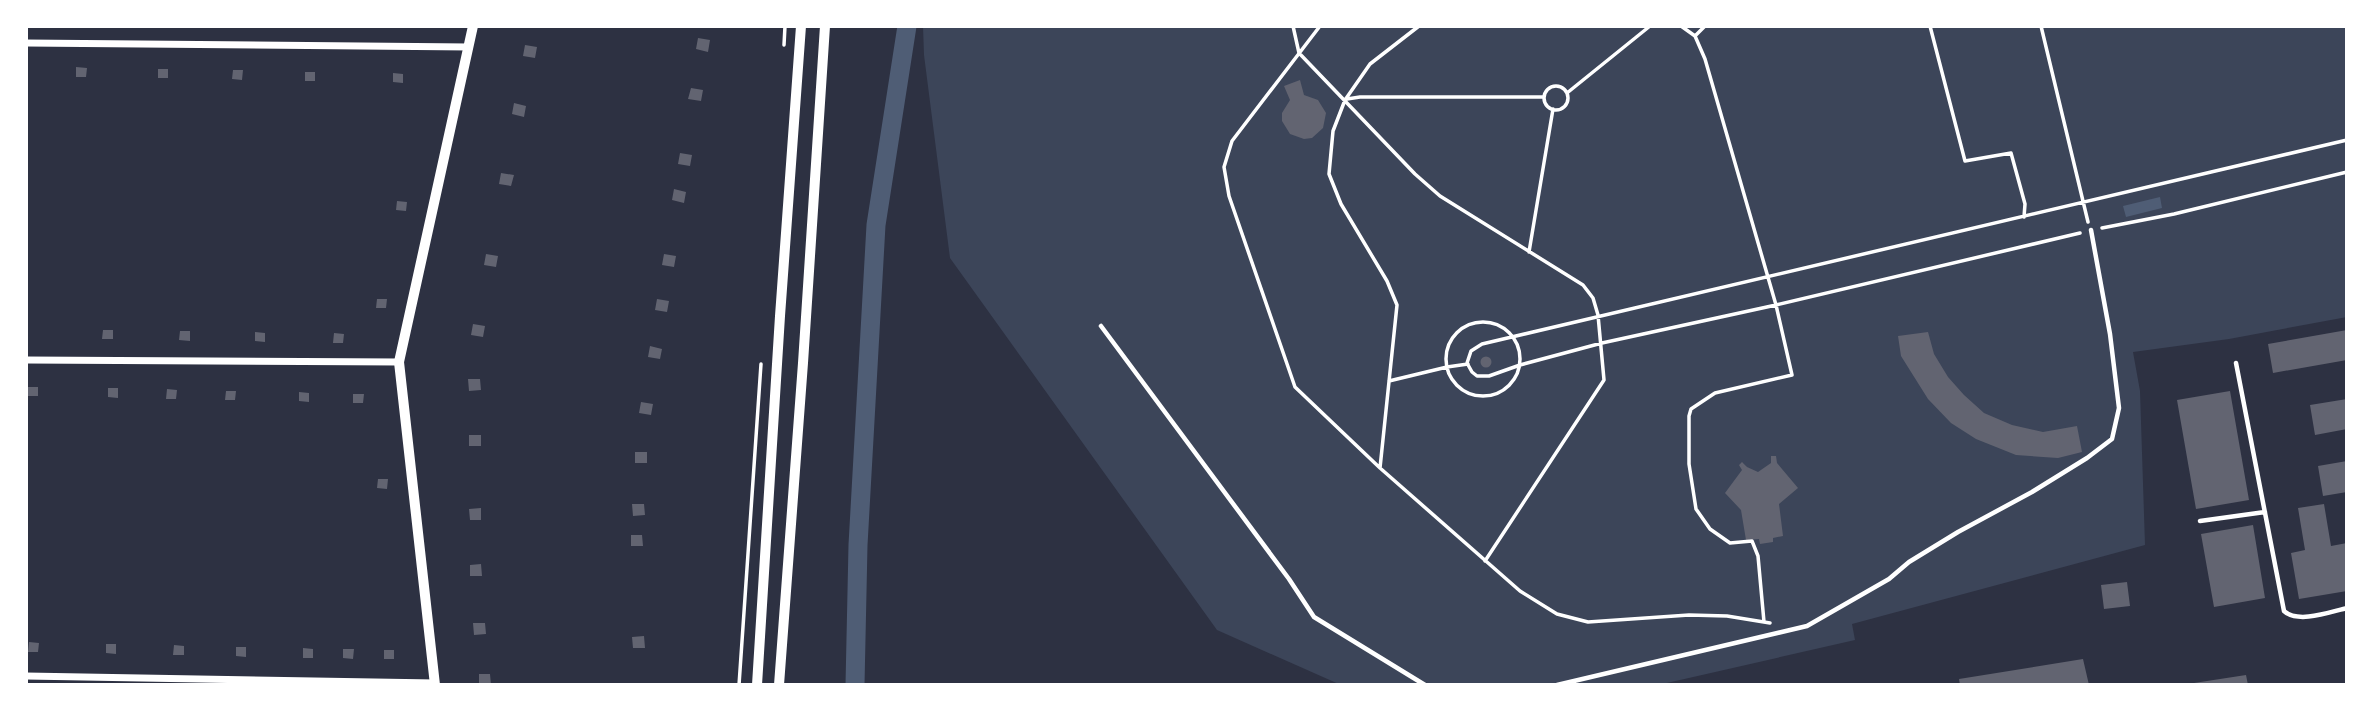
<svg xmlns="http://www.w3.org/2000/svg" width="2373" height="711" font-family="Manrope,sans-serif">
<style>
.green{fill:#3c4559}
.water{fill:#4f5d75}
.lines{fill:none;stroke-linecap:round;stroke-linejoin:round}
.canal{stroke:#4f5d75;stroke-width:19}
.building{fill:#626471}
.path{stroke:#fff;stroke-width:3.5}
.service{stroke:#fff;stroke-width:4.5}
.minor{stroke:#fff;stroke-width:7}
.tertiary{stroke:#fff;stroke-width:10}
</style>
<rect width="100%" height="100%" fill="#2d3142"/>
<path class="green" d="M923,26h1424v291l-118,22 -96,13 7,39 5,154 -293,79 3,16 -197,45h-317l-124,-55 -267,-372 -26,-203z"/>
<path class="water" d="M2160,197l2,11 -36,9 -3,-11z"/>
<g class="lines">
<path class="canal" d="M855,685l3,-140 18,-320 31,-199"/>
</g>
<path class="building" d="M698,38l12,2 -2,12 -12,-3z
M525,45l12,2 -2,11 -12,-2z
M76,67l11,1 -1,9h-10z
M158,69h10v9h-10z
M233,70h10l-1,10 -10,-1z
M305,72h10v9h-10z
M393,73l10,1v9l-10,-1z
M1300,80l4,15 14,5 8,13 -3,15 -11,10 -8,1 -14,-5 -8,-13v-8l8,-13 -6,-14z
M691,88l12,2 -2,11 -13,-2z
M514,103l12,3 -2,11 -12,-3z
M680,153l12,2 -2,11 -12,-2z
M501,173l13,2 -3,11 -12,-2z
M674,189l12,3 -2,11 -12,-3z
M397,201l10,1 -1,9 -10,-1z
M486,254l12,2 -2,11 -12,-2z
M664,254l12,2 -2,11 -12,-2z
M377,299h10l-1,9h-10z
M657,299l12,2 -2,11 -12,-2z
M473,324l12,2 -2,11 -12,-2z
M103,330h10v9h-11z
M2347,330v30l-74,13 -5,-29z
M180,331h10v10l-11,-1z
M255,332l10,1v9l-10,-1z
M1928,332l6,22 14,23 16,18 20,18 28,12 31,7 34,-6 5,26 -24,6 -42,-3 -40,-16 -25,-16 -23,-24 -27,-43 -3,-20z
M334,333l10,1 -1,9h-10z
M650,346l12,3 -2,10 -12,-2z
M1480.5 362a5.5 5.5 0 1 1 11 0a5.5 5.5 0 1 1-11 0Z
M468,379h12l1,11 -12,1z
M28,387h10v9h-11z
M108,388h10v10l-10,-1z
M167,389l10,1 -1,9h-10z
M226,391h10l-1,9h-10z
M2230,391l19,109 -53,9 -19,-109z
M299,392l10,1v9l-10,-1z
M353,394h11l-1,9h-10z
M2347,399v30l-32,6 -5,-30z
M641,402l12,2 -2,11 -12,-2z
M469,435h12v11h-12z
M635,452h12v11h-12z
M1771,456h5l1,7 21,25 -19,16 4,32 -10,2v4l-13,2 -1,-5 -13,1 -5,-30 -16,-17 17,-23 -3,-5 3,-3 5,5 11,5 13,-9z
M2347,461v31l-24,4 -5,-30z
M378,479h10l-1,10 -10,-1z
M632,504h12l1,11 -12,1z
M2324,504l7,42 16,-3v48l-48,8 -8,-46 14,-3 -7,-42z
M481,508v12h-11l-1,-11z
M2253,525l12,73 -51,9 -13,-73z
M631,535h11l1,11h-12z
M481,564l1,12h-12v-11z
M2127,582l3,24 -26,3 -3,-24z
M473,623h12l1,11 -12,1z
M644,636l1,12h-12l-1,-11z
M29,642l10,1 -1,9h-10z
M106,644h10v10l-10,-1z
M174,645l10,1v9h-11z
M236,647h10v10l-10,-1z
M303,648l10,1v9h-10z
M343,649h11l-1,10 -10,-1z
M384,650h10v9h-10z
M2083,659l6,26h-129l-1,-6z
M479,674h11l1,11h-12z
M2246,675l2,10h-54v-2z"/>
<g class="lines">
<path class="path" d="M1293,26l6,27 116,121 25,22 143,89 10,13 5,17 6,65 -119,181
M1320,26l-88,115 -8,26 5,29 66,191 85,81 140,123 37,23 31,8 101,-7 38,1 43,7
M1681,26l14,10 10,23 71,246 16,70 -77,18 -24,16 -2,7v48l7,45 14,20 20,14 22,-2 6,15 6,66
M1930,26l35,135 46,-8 14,51 -1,13
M2041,26l47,196
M1695,36l10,-10
M784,45l1,-19
M1544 98a12 12 0 1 1 24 0a12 12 0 1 1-24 0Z
M1567,93l83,-67
M1347,99l13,-2h184
M2102,228l72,-14 173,-42
M2080,233l-304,72 -174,38 -82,22 -31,11h-12l-5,-4 -5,-9 4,-12 11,-7 865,-204
M1529,252l24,-143
M1446 359a37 37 0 1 1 74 0a37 37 0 1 1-74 0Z
M1389,381l58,-14 21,-3
M1380,468l17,-163 -10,-24 -46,-77 -12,-30 4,-43 12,-31 25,-36 49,-38
M739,685l22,-321"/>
<path class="service" d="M1101,326l188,253 25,38 111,68
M2236,363l48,248c14,13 46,1 63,-3
M2200,521l65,-9
M1557,685l250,-59 82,-47 20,-17 49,-30 74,-40 55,-34 25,-19 7,-31 -9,-74 -19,-104"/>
<path class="minor" d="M26,43l443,4
M26,360l373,2
M26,676l409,7"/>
<path class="tertiary" d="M435,685l-36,-323 74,-336
M757,685l23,-369 21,-290
M779,685l24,-322 22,-337"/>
</g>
<rect width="2373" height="711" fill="none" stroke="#ffffff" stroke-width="56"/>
</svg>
